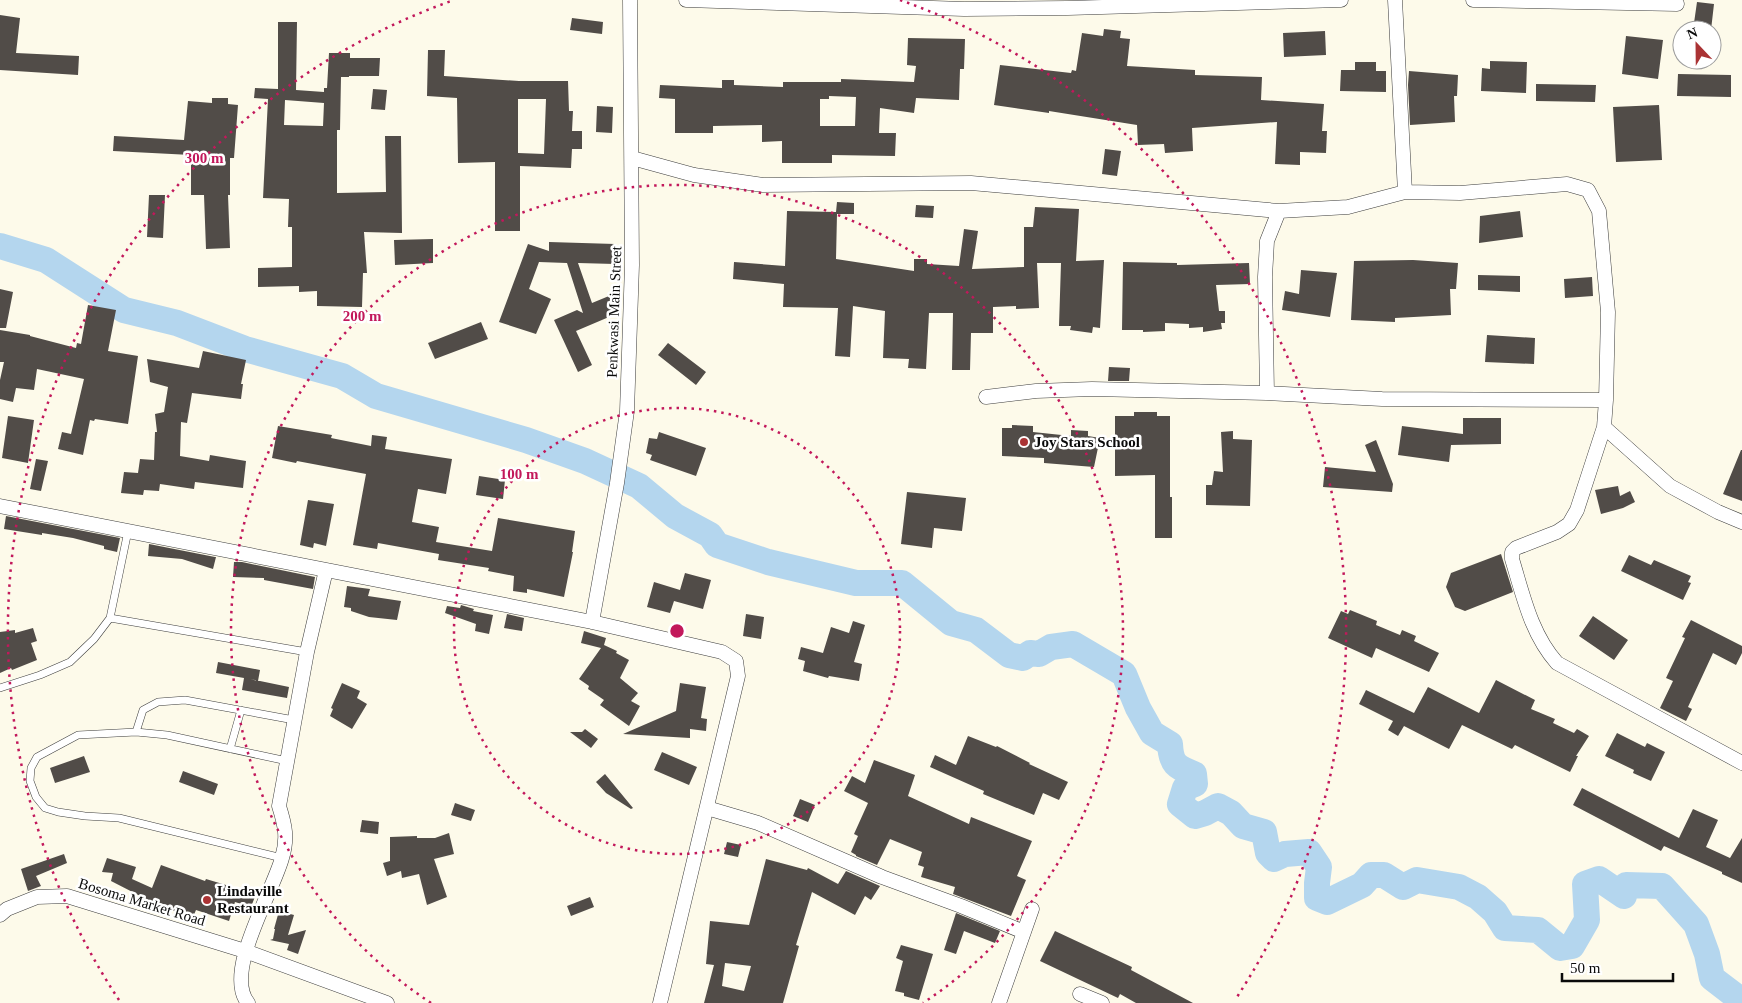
<svg xmlns="http://www.w3.org/2000/svg" width="1742" height="1003" font-family="'Times New Roman',serif">
<style>
.lines{fill:none;stroke-linecap:round;stroke-linejoin:round}
.river{stroke:#b4d6ee;stroke-width:26}
.building{fill:#514c48;fill-rule:evenodd}
.lane-casing{stroke:#3d3d3d;stroke-width:8}
.street-casing{stroke:#3d3d3d;stroke-width:15}
.lane{stroke:#fff;stroke-width:7}
.street{stroke:#fff;stroke-width:14}
.ring{fill:none;stroke:#c2185b;stroke-width:2.5;stroke-dasharray:2.5 5}
.poi-dot{fill:#aa3334;stroke:#fff;stroke-width:2}
.labels{text-anchor:middle;stroke-width:5;stroke-linejoin:round;paint-order:stroke}
.street-label{font-size:15px;fill:#0a0a0a;stroke:#fff}
.poi-label{font-size:15px;font-weight:bold;fill:#0a0a0a;stroke:#fff;text-anchor:start}
.centre{fill:#c2185b;stroke:#fff;stroke-width:2.5}
.ring-label{font-size:15px;text-anchor:middle;font-weight:bold;fill:#c2185b;stroke:#fff;stroke-width:5;stroke-linejoin:round;paint-order:stroke}
</style>
<rect width="100%" height="100%" fill="#fdfaea"/>
<g class="lines">
<path class="river" d="M0,246l46,14 78,50 53,13 68,26 97,27 34,20 150,44 59,21 54,25 36,30 35,19 7,10 51,17 88,21h46l49,40 25,7 33,25 14,3 7,-5 9,1 12,-7 22,-3 51,30 14,34 14,25 18,11c1,20 6,23 24,30l1,10 -10,4 -5,16 15,12 10,-3 13,-7 13,7 12,13 21,6 4,21 6,6 11,-5 24,-2 10,15 -2,16v15l10,4 35,-17 9,-10h13l19,12 14,-7 42,7 19,10 17,15 10,16 33,2 22,18 12,-2 15,-26 -2,-36 14,-5 25,17 2,-11 36,1 34,38 11,30 5,24 30,23"/>
</g>
<path class="building" d="M1697,2l17,2 -3,26h-18z
M0,15l20,3 -4,35 63,3 -1,19 -78,-5z
M572,18l31,4 -1,12 -32,-4z
M278,22h19l-1,68 28,2v-4h3l2,-35h21v5h30l-1,18h-30v1h-8l-1,53h-3v63l49,-1 -1,-56h16l1,97 -38,-1 3,41h-4l-1,34 -45,-1v-15l-18,1v-6l-41,1v-19l34,-1v-40h-4l1,-28 -26,-1 5,-99 -14,-1 1,-10 23,1zM285,100l39,3 -1,23 -39,-1z
M1104,29l17,2 -1,7 10,1 -3,27 68,4v5l67,2 -1,23 63,4 -2,27h5l-1,22 -26,-1v13l-25,-1 2,-42 -85,6 1,23 -28,2 -1,-9 -26,1 -1,-20 -88,-14v2l-55,-8 6,-40 71,8 1,-3 4,1 6,-38 21,3z
M1325,31l1,24 -42,2 -1,-24z
M1626,36l37,4 -5,39 -36,-5z
M908,38l57,1 -1,30h-4l-1,31 -43,-2 -2,15 -34,-5 -1,25h17l-1,23 -63,-1v8h-50v-22l-20,1v-17l-49,1v7h-38v-34l-16,-1 1,-13 62,3v-8h12v5l49,2v-5h58v-3l73,3 2,-16 -9,-1zM829,96l27,1 -1,29h-35v-27h9z
M428,50h17l-1,26 75,5h49l1,30h4l-1,20h10v18h-10l-1,19 -51,-2v65h-25v-69l-37,1 -1,-65 -30,-2zM518,99h28l-2,55 -26,-1z
M1490,61l37,1 -1,31 -45,-2 1,-23 8,1z
M1355,62h21v9h10v21l-46,-1 1,-21h14z
M1409,71l49,4 -1,21h-3l1,26 -45,3 -2,-40z
M1678,74l53,1v22l-54,-1z
M1536,84l60,1 -1,17 -59,-1z
M373,89l14,1 -2,20 -14,-1z
M212,98h16v6l10,1 -4,53h-4v37h-2l2,53 -24,1 -2,-54h-13v-40l-78,-4 1,-15 70,4 4,-39 24,2z
M1659,105l3,55 -46,2 -3,-55z
M597,106l16,1 -1,26 -16,-1z
M1105,149l16,2 -4,25 -15,-2z
M149,195h16l-2,43 -16,-1z
M837,202l17,1v11h-17l-1,45 78,12v-12h13v5l32,2 5,-37 14,2 -6,38 52,-2v-40h9l2,-20 44,2 -3,52 28,-1 -4,68 -7,-1 -1,6 -22,-3 1,-4h-12l2,-63h-24l2,45 -23,1v-3l-23,1v26h-22l-1,37h-18l1,-57h-24l-3,56 -18,-1 1,-9 -26,-1 2,-47 -32,-5 -3,51 -15,-1 3,-48 -55,-1 1,-23 -51,-5 1,-17 51,4 2,-55 49,1z
M916,205l18,1 -1,12 -18,-1z
M1520,211l3,26 -44,6 1,-27z
M433,239v24l-38,2 -1,-25z
M549,242l66,2v20l-37,-1 14,40 17,-7 7,18 -40,17 16,34 -14,7 -24,-52 23,-10 6,3 -16,-50 -28,-1 -10,27 22,10 -15,35 -37,-12 29,-78 21,7z
M1413,260l45,3 -2,26h-6l1,26 -56,3v4l-44,-2 3,-59z
M1123,262l54,1v2l72,-2 1,21 -34,1 3,26h6v12h-4l1,6 -19,3v-5l-14,1v-4l-24,-1v8l-22,1v-2h-21z
M1301,270l36,3 -7,44 -48,-7 3,-19 14,3z
M1478,275l42,1v16l-42,-2z
M1592,277l1,19 -28,2 -1,-19z
M0,289l13,3 -7,36h-6z
M88,305l28,5 -8,41 30,5 -10,68 -33,-5 -1,2 -4,-1 -7,35 -25,-6 4,-17 9,2 13,-55 -47,-10 -3,21 -18,-2 -3,14 -13,-3v-19l4,-18h-4v-32l30,5v1l46,12 1,-5 4,1z
M481,322l7,17 -53,20 -7,-16z
M1487,335l48,3 -1,26 -49,-2z
M668,343l38,29 -10,13 -38,-30z
M203,351l43,9 -5,24h2l-2,15 -49,-6 -5,30 -6,-1 -1,34 29,5 1,-6 36,6 -3,27 -48,-6 -1,7 -34,-5 -1,7 -15,-1 -1,5 -22,-2 3,-21 14,1 2,-14 14,1 1,-28h2l-2,-18 9,-2 4,-25 -18,-5 -3,-23 52,9z
M1109,367l21,1 -1,13h-21z
M1134,412h23v4h13v81h2v41h-17v-63l-40,1v-60h19z
M8,416l26,4 -6,43 -26,-5z
M1463,418h38v26l-50,1 -2,17 -51,-7 4,-29 61,8z
M1012,425l21,1v6l38,4v-6l17,1v5l12,2 -6,29 -50,-4v-5l-42,-2v-28h10z
M278,426l54,9 -1,3 40,8 1,-11 15,2 -2,12 67,10 -6,35 -28,-5 -6,33 27,5 -3,15 56,9 6,-33 77,13 -3,21h1l-9,45 -37,-8v4l-14,-2 1,-15 -26,-5 1,-3 -51,-8 1,-6 -61,-11 -1,6 -24,-4 13,-71 -69,-13 -1,2 -24,-5z
M1233,431v8l19,1 -2,66 -44,-1v-20h6l2,-14 9,1 -2,-40z
M659,432l47,16 -10,28 -46,-16 2,-5 -6,-2 3,-15 8,1z
M1376,440l17,44 -1,8 -69,-5 2,-20 51,5 -11,-27z
M1741,450h1v51l-19,-7z
M36,459l12,2 -7,30 -11,-2z
M479,476l26,4 -2,19 -27,-4z
M1618,486l2,10 10,-5 5,11 -12,6 -22,6 -6,-24z
M907,492l59,6 -4,33 -28,-3 -2,20 -31,-4z
M308,500l26,4 -8,42 -12,-3 -1,5 -13,-3z
M6,516l114,22 -3,14 -13,-3v-3l-31,-8 -31,-5v2l-38,-6z
M149,544l66,13h1l-3,12 -31,-10 -34,-3z
M1501,554l12,38 -48,19 -10,-4 -9,-20 5,-14z
M1629,555l22,10 3,-5 37,16 -3,6 3,1 -8,17 -62,-29z
M234,562h8l73,15 -2,12 -49,-9v-2l-31,-1z
M685,573l26,7 -8,29 -29,-8 -4,12 -23,-6 7,-25 26,8z
M347,586l23,3 -2,7 33,5 -4,19 -28,-3 -18,-6v-3l-7,-1z
M461,605l13,4 -1,2 20,4 -4,19 -14,-3 1,-7 -31,-11 2,-7 13,2z
M1350,610l27,11 -1,4 24,10 2,-5 14,6 -2,5 25,12 -10,19 -53,-24 -4,10 -44,-20 13,-27 7,3z
M507,614l17,4 -2,13 -18,-3z
M746,614l18,3 -3,22 -18,-3z
M1593,616l35,24 -14,20 -35,-24z
M1691,620l51,26v7l-6,12 -23,-12 -25,54 4,2 -6,12 -26,-13 13,-27 -7,-3 19,-40 -3,-1z
M853,621l12,4 -11,37 8,2 -3,17 -30,-5 -1,2 -25,-7 2,-10 -7,-2 3,-12 22,6 8,-26 18,6z
M33,628l4,13 -6,2 6,17 -25,10 -1,-2 -11,5v-41l15,-2v3z
M584,631l22,7 -2,7 13,6 -1,2 13,7 -9,18 18,15 -7,8 9,5 -11,20 -29,-21 4,-5 -16,-11 1,-3 -10,-7 22,-31 -20,-5z
M218,662l42,8 -2,11 -8,-2 39,8 -2,11 -45,-8 2,-12 -28,-5z
M1496,680l39,20 -4,9 24,10 -2,4 21,10 3,-4 12,7 -13,20h2l-8,16 -55,-27 -3,4 -50,-24 -13,24 -45,-23 -6,10 -10,-6 5,-9 -34,-17 7,-14 48,23 14,-26 51,26z
M342,683l18,8 -3,7 10,6 -15,25 -22,-13 3,-7 -2,-1z
M680,683l26,4 -5,31 6,1 -1,12 -16,-2v9l-67,-4 53,-23z
M585,729l13,10 -7,9 -21,-16h12z
M1617,733l28,14 2,-4 18,9 -14,29 -18,-8 1,-3 -29,-14z
M968,736l28,11 1,-1 33,17 -1,1 39,18 -9,18 -16,-7 -9,22 -51,-21 1,-3 -54,-24 5,-12 21,10z
M662,752l35,15 -8,18 -35,-15z
M84,756l6,16 -35,11 -5,-15z
M874,760l41,15 -7,21 61,28 2,-7 61,24 -15,35 9,4 -15,36 -58,-22 2,-7 -34,-10 3,-10 -6,-2 4,-13 -32,-13 -13,26 -21,-9v-1l-5,-3 7,-16 -4,-2 14,-31 -24,-12 8,-15 13,7z
M183,771l35,13 -4,11 -35,-13z
M605,774l28,34 -2,1 -25,-16 -10,-11z
M1582,788l97,50 14,-29 25,11 -12,27 24,11 12,-20v45l-20,-9v-2l-58,-26 -3,5 -88,-46z
M800,799l15,6 -7,17 -15,-6z
M455,803l20,7 -4,11 -20,-6z
M362,820l17,2 -1,12 -18,-2z
M449,833l5,21 -20,5 13,38 -20,8 -8,-31 -17,4 -1,-7 -14,5 -4,-13 7,-2v-24l27,-1v2h18z
M727,842l14,3 -3,12 -14,-3z
M64,854l3,9 -31,13 5,10 -13,5 -7,-22z
M107,858l29,9 -4,12 20,9 9,-23 44,16 1,-2 50,15 -5,13 -16,-5 -6,19 -33,-11 -3,7 -41,-13v-2l-41,-21 2,-8 -11,-1z
M766,859l41,11 1,-2 30,16 8,-13 34,15 -9,14 -6,-4 -10,19 -43,-23 -16,53 3,1 -16,57h-79l10,-38 -8,-1 4,-43 39,4zM725,963l26,3 -7,25 -22,-5z
M590,897l4,10 -23,9 -4,-10z
M279,911l15,4 -6,20 18,-5 -8,24 -11,-4 2,-6 -19,-4 3,-1 2,-10h-1z
M956,913l44,18 -5,12 -31,-12 -8,23 -12,-4z
M1055,931l77,36 -1,3 62,33h-57l-16,-9 -2,4 -78,-37z
M901,945l32,9 -14,46 -15,-4v-3l-9,-2 8,-30 -7,-3z"/>
<g class="lines">
<g class="lane-casing">
<path id="lane" d="M110,618l197,34
M0,688l40,-13 30,-13 24,-23 16,-21 18,-87
M136,732l7,-22 15,-8 27,-2 109,20
M230,749l11,-39
M282,858l-163,-40 -34,-2 -27,-4 -13,-4 -9,-11 -6,-16 1,-13 6,-11 41,-22 58,-3 31,3 120,26"/>
</g>
<g class="street-casing">
<path id="street" d="M686,0l278,9 104,-1 273,-8
M1473,0l204,4
M632,158l62,17 69,10 208,-2 308,28 69,-4 57,-15 -10,-192
M1405,192l55,1 107,-9 21,6 11,21 9,101 -2,88 -2,27 -27,83 -8,14 -12,8 -41,16 -4,4v7c11,36 19,75 45,104l185,100
M1267,393l-2,-116 2,-36 12,-30
M986,397l50,-6 56,-2 175,4 115,6 224,1
M1604,427l66,59 48,26 24,10
M0,506l592,116 130,30 14,9 2,15 -78,327
M592,622l25,-139 10,-72 5,-146 -2,-265
M707,808l51,15 124,54 79,29 63,26
M0,915l7,-6 30,-12 30,-1 178,55 142,52
M1080,994l22,9
M248,1003c-25,-31 25,-111 34,-145 6,-20 3,-33 -3,-52l28,-154 19,-82
M999,1003l33,-94"/>
</g>
<use href="#lane" class="lane"/>
<use href="#street" class="street"/>
</g>
<g class="ring">
<circle cx="677" cy="631" r="223"/>
<path d="M431 1003A446 446 0 1 1 923 1003"/>
<path d="M119 1000A669 669 0 0 1 454 0M900 0A669 669 0 0 1 1235 1000"/>
</g>
<g class="poi-dot">
<circle cx="1024" cy="442" r="5"/>
<circle cx="207" cy="900" r="5"/>
</g>
<g class="labels">
<g class="street-label">
<text transform="translate(614 312) rotate(-88)" y="5">Penkwasi Main Street</text>
<text transform="translate(142 902) rotate(17)" y="5">Bosoma Market Road</text>
</g>
<g class="poi-label">
<text x="1034" y="447">Joy Stars School</text>
<text x="217" y="896">Lindaville<tspan x="217" dy="17">Restaurant</tspan></text>
</g>
</g>
<circle cx="677" cy="631" r="8" class="centre"/>
<g class="ring-label">
<text x="204" y="163">300 m</text>
<text x="362" y="321">200 m</text>
<text x="519" y="479">100 m</text>
</g>
<g transform="translate(1697 45) rotate(338)"><circle r="24" fill="#ffffff" stroke="#9d9d9d"/>
<path d="M0-4L9 19L0 12L-9 19Z" fill="#aa3334"/>
<text y="-8" font-size="14" font-weight="bold" text-anchor="middle" fill="#0a0a0a">N</text>
</g>
<path d="M1562 973v8h111v-8" fill="none" stroke="#0a0a0a" stroke-width="2.5"/>
<text x="1570" y="973" font-size="15" fill="#0a0a0a" stroke="#ffffff" stroke-width="4" paint-order="stroke">50 m</text>
</svg>
